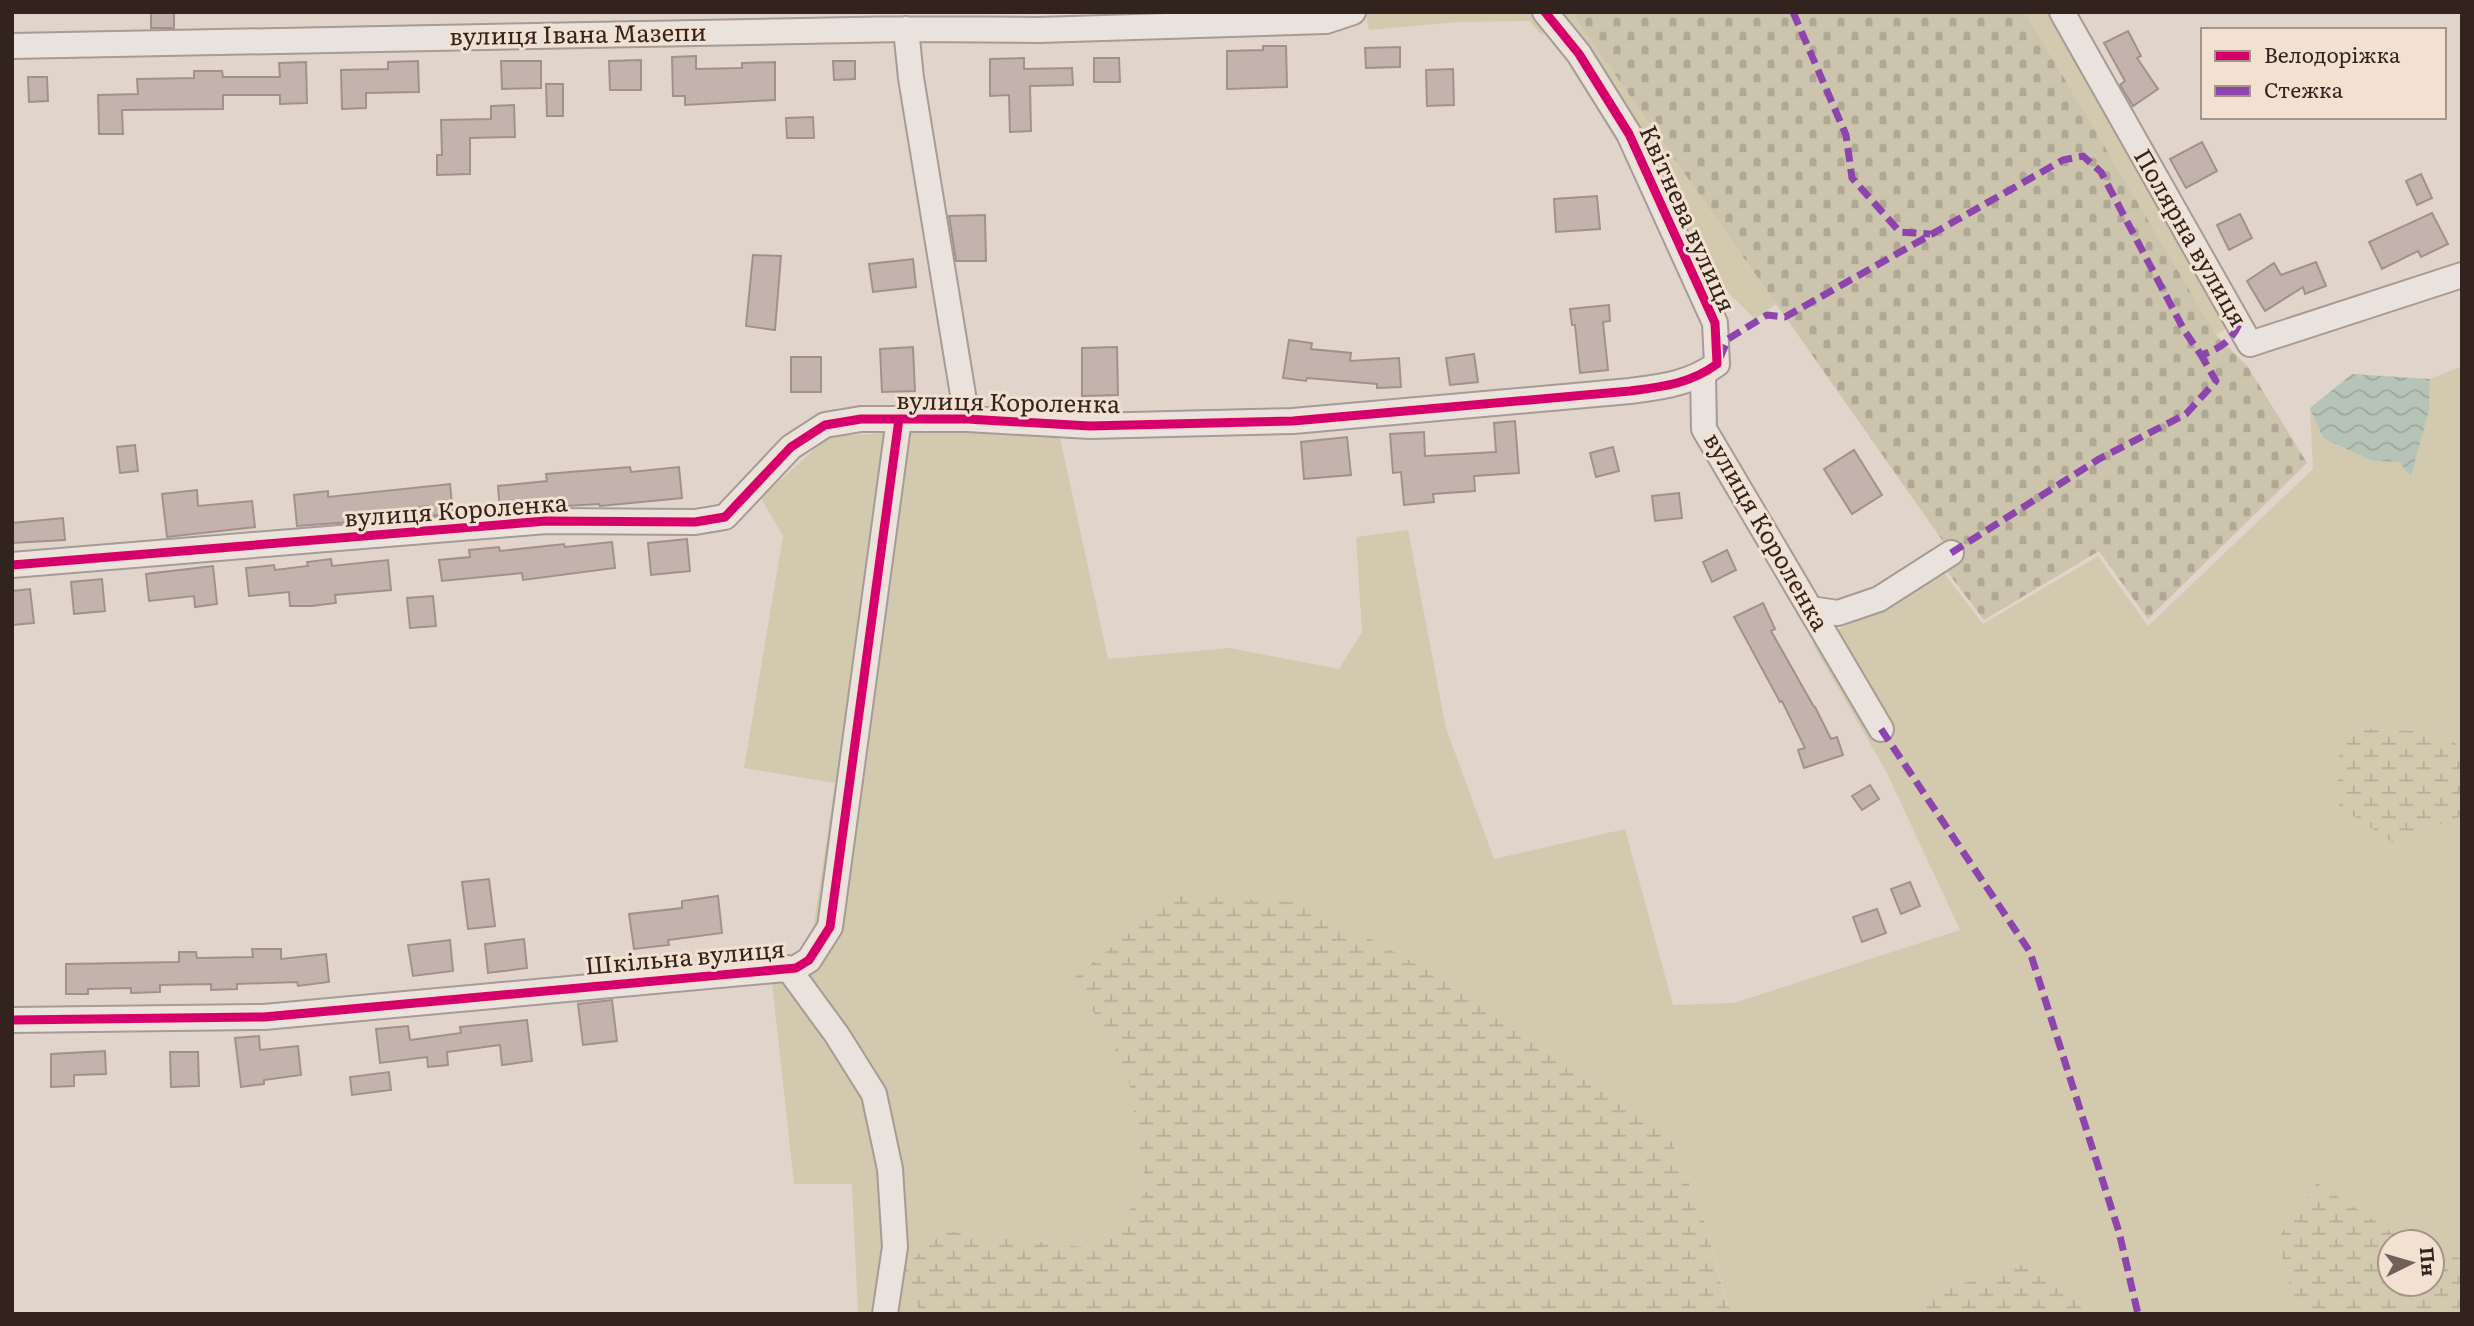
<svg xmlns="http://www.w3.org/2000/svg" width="2474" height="1326" font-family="Literata,serif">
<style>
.grass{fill:#d2c9ae}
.wetland{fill:url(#wetland-marsh)}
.cemetery{fill:url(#cemetery-stones)}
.water{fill:url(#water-waves)}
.building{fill:#c4b3ac;stroke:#a1918b;stroke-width:2}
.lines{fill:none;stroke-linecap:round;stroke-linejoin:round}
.minor-casing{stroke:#a69b95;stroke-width:28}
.minor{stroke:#eae2dc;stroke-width:24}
.quiet{stroke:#8e44ad;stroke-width:7;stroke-dasharray:14 7;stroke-linecap:butt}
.cycleway-casing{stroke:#f2e0d1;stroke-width:13}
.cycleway{stroke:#d6006c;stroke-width:9}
.labels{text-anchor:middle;stroke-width:6;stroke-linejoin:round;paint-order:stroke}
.street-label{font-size:24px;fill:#33231e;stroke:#f2e0d1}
</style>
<defs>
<pattern id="wetland-marsh" width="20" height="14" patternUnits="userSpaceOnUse" patternTransform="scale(1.75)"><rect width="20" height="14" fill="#d2c9ae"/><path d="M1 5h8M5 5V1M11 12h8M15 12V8" fill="none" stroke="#b5ac95"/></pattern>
<pattern id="cemetery-stones" width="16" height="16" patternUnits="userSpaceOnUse" patternTransform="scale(1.75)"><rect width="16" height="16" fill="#cdc4ae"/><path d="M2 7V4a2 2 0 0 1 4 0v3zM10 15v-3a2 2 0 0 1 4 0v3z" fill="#b0a895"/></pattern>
<pattern id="water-waves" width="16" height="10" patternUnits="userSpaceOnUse" patternTransform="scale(1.75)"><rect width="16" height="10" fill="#b6c4b7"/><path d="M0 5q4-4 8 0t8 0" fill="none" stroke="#9da89d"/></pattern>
</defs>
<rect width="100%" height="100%" fill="#e1d5cb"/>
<path class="grass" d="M1370,12h166l13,15 -7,8 -13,-14 -71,1 -89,8 -3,-15z
M1552,12h19l205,292 -21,15 -53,-52z
M2025,12h24l113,186 71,126 -17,11z
M2462,366v405l-9,-38 -104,-5 43,114 70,-26v443l-30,-11v-6c-43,0 -81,-36 -115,-59l-40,57 20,68 -8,6h-195l-18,-15 -58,-35 -93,33 -26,17h-158l-13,-7 -22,-81 -35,-86 -597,-162 53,93 20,120 -54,57 -148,-17 -51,44 29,39h-65l-6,-130h-58l-23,-211 38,-16 26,-174 -91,-15 39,-232 -22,-38 68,-62 58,-3h172l49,226 121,-11 110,21 23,-37 -6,-95 52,-7 38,198 48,131 131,-30 48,176 61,-2 226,-73 -74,-159 -74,-128 80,-41 48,-34 43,56 115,-68 50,70 165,-157 -3,-61 13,30 49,23 27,1 30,-52 1,-31z"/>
<path class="wetland" d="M2349,728l104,5 9,38v45l-70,26 -53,-36 -2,-45z
M1176,895l129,8 180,99 186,138 35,86 21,80 14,8h-818l-29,-39 51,-44 148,17 54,-57 -20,-120 -53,-93z
M2317,1183l76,50 23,9h-26v42h42v-36l30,11v55h-173l7,-7 -19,-67z
M2019,1264l57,35 18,15h-195l26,-17z"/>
<path class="cemetery" d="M1571,12h454l191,323 32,32 59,96 -159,156 -49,-68 -115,69 -41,-54 11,-9z"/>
<path class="water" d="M2352,374l78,5 -1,31 -18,66 -12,-14 -27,-1 -49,-23 -13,-30z"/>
<path class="building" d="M151,12h23v16h-23z
M2128,31l13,25 -4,2 21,31 -25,17 -13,-21 5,-4 -21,-38z
M1263,46h23l1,41 -60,2v-38l36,-1z
M1400,47v20l-34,1 -1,-20z
M696,56v13l46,-1v-5l33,-1v38l-90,5v-9h-12l-1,-39z
M1024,58v11l48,-1 1,17 -43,1 1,45 -21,1 -1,-37 -19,1v-37z
M1094,58h25l1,24h-26z
M641,60v30h-31l-1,-29z
M418,61l1,31 -53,1v15l-24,1 -1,-39 47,-1v-7z
M501,61h40v27l-39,1z
M833,61h22v18l-21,1z
M306,62l1,41 -27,1v-9h-57v14l-101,1 1,24h-24l-1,-39 40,-1 -1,-15 57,-1v-7h28l1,6h57l-1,-14z
M1453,69l1,36 -27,1 -1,-36z
M28,77h19l1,24 -19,1z
M546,84h17v32h-16z
M514,105l1,32 -45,1v36l-33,1v-20h5l-1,-35 50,-1v-13z
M813,117l1,21h-27l-1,-20z
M2202,142l15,29 -31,17 -16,-29z
M2421,174l11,24 -15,7 -11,-24z
M1597,196l3,33 -44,3 -2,-33z
M2432,213l16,31 -27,13 -3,-6 -36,18 -13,-27z
M2240,214l12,24 -23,12 -12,-25z
M985,215l1,46h-30l-7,-45z
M753,255l28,1 -6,74 -29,-4z
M913,259l3,28 -43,5 -4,-28z
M2316,262l10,24 -21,8 -2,-7 -38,24 -18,-30 27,-18 7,12z
M1609,305l1,16 -7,1 5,48 -28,3 -5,-48h-3l-2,-16z
M1289,340l23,3 -1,6 40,4 -1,8 49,-3 2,29 -24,1v-4l-70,-6 -1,3 -23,-3z
M913,347l2,44 -33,1 -2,-43z
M1117,347l1,48 -36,1v-48z
M1474,354l4,28 -28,3 -4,-27z
M791,357h30v35h-30z
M1515,421l4,52 -45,3 1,15 -42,3 1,8 -30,3 -3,-33 -8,1 -3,-39 34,-2 1,24 71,-4 -2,-29z
M1347,437l4,38 -47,4 -3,-37z
M135,445l3,26 -18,2 -3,-26z
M1613,447l6,24 -23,6 -6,-24z
M1854,450l28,45 -30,19 -28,-45z
M630,467l1,5 48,-5 3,31 -82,8 -1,-2 -99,6 -2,-24 49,-5 -1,-7z
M450,484l3,30 -24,2 -1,-10 -50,6 1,8 -82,6 -3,-31 34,-4v6z
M197,490l1,16 54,-5 3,26 -88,10 -5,-43z
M1679,493l3,25 -27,3 -3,-25z
M63,518l2,22 -53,3v-20z
M687,539l3,32 -39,4 -3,-32z
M612,542l3,26 -92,12 -1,-7 -80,8 -3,-21 31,-3 -1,-7 30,-3 1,4 64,-7 1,3z
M1727,550l9,20 -24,12 -9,-20z
M331,559l1,7 56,-6 3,30 -56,5 1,8 -24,3h-22l-1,-14 -40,4 -3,-28 28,-3 1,5 33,-4 -1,-4z
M213,566l4,38 -22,3 -1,-11 -45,5 -3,-27z
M102,579l3,32 -31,3 -3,-32z
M30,589l4,34 -22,2v-34z
M433,596l3,30 -26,2 -3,-30z
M1763,603l12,26 -4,2 43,76h1l16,32 6,-2 6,18 -39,13 -6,-18 7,-2 -23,-47 -2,1 -46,-85z
M1870,785l9,14 -17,11 -10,-14z
M489,879l6,47 -27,3 -6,-47z
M1910,882l10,24 -19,8 -10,-25z
M718,896l4,37 -54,7 1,5 -35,4 -5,-35 53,-6v-7z
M1877,909l9,24 -24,9 -9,-25z
M524,939l3,29 -39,5 -3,-29z
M450,940l3,31 -40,5 -5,-31z
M252,949h29v10l45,-5 3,28 -31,4 -1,-4 -60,2v5l-26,1v-6l-51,1v7l-29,1v-5l-43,1v5h-22v-30l113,-2v-10h17l1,6 56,-1z
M612,1000l5,41 -34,4 -5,-41z
M527,1020l5,41 -30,4 -2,-20 -53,7 1,13 -20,2 -1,-10 -47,6 -4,-34 32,-3 2,14 51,-7 -1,-6z
M259,1036l1,14 38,-4 3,29 -37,5v4l-23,3 -6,-49z
M105,1051l1,23 -32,1v11l-23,1v-33z
M170,1052h28l1,34 -28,1z
M389,1072l2,18 -39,5 -2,-18z"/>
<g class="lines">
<g class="minor-casing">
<path id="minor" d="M2062,12l188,332 212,-69
M906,29l5,49 56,341
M12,46l894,-17 133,1 287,-9 27,-9
M1703,375l1,54 177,300
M12,565l534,-44 149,1 30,-5 66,-70 34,-22 36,-6h106l123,7 203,-5 337,-30c31,-4 60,-7 87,-27l-2,-41 -86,-189 -50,-80 -34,-42
M1810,609l28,4 41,-14 72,-46
M788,968l49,67 37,59 16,75 5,78 -10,67
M12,1020l252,-3 532,-49 13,-8 21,-33 69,-508"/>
</g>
<use href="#minor" class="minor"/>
<path class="quiet" d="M1793,12l53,123 6,43 48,54 30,2
M1720,358l8,-19 39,-24 18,2 278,-157 20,-4 18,16 83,158 17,25c18,-6 30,-13 38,-31
M1951,553l148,-94 87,-45 30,-33 -15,-26
M1881,729l149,223 89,280 19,82"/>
<g class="cycleway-casing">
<path id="cycleway" d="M12,565l534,-44 149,1 30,-5 66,-70 34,-22 36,-6h106l123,7 203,-5 337,-30c31,-4 60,-7 87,-27l-2,-41 -86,-189 -50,-80 -34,-42
M12,1020l252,-3 532,-49 13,-8 21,-33 69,-508"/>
</g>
<use href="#cycleway" class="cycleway"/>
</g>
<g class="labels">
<g class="street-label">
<text transform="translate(578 35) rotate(-1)" y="8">вулиця Івана Мазепи</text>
<text transform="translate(1687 219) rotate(66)" y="8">Квітнева вулиця</text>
<text transform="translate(2190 238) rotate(60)" y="8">Полярна вулиця</text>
<text transform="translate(1008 403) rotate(1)" y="8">вулиця Короленка</text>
<text transform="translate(456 511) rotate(-4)" y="8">вулиця Короленка</text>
<text transform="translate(1766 532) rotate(60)" y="8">вулиця Короленка</text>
<text transform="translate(685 958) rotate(-5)" y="8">Шкільна вулиця</text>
</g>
</g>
<rect width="2474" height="1326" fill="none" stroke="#33231e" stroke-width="28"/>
<rect x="2201" y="28" width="245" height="91" fill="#f2e0d1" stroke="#a69489" stroke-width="2"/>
<rect x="2215" y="51" width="35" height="10" fill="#d6006c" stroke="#a69489" stroke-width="2"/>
<text x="2264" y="63" font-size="21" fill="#33231e">Велодоріжка</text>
<rect x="2215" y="86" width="35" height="10" fill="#8e44ad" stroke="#a69489" stroke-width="2"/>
<text x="2264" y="98" font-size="21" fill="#33231e">Стежка</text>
<g transform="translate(2411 1263) rotate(85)"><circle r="33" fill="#f2e0d1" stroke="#a69489" stroke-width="2"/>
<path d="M0-5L12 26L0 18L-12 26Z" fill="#70615b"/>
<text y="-10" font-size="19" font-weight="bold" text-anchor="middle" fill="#33231e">Пн</text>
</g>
</svg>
